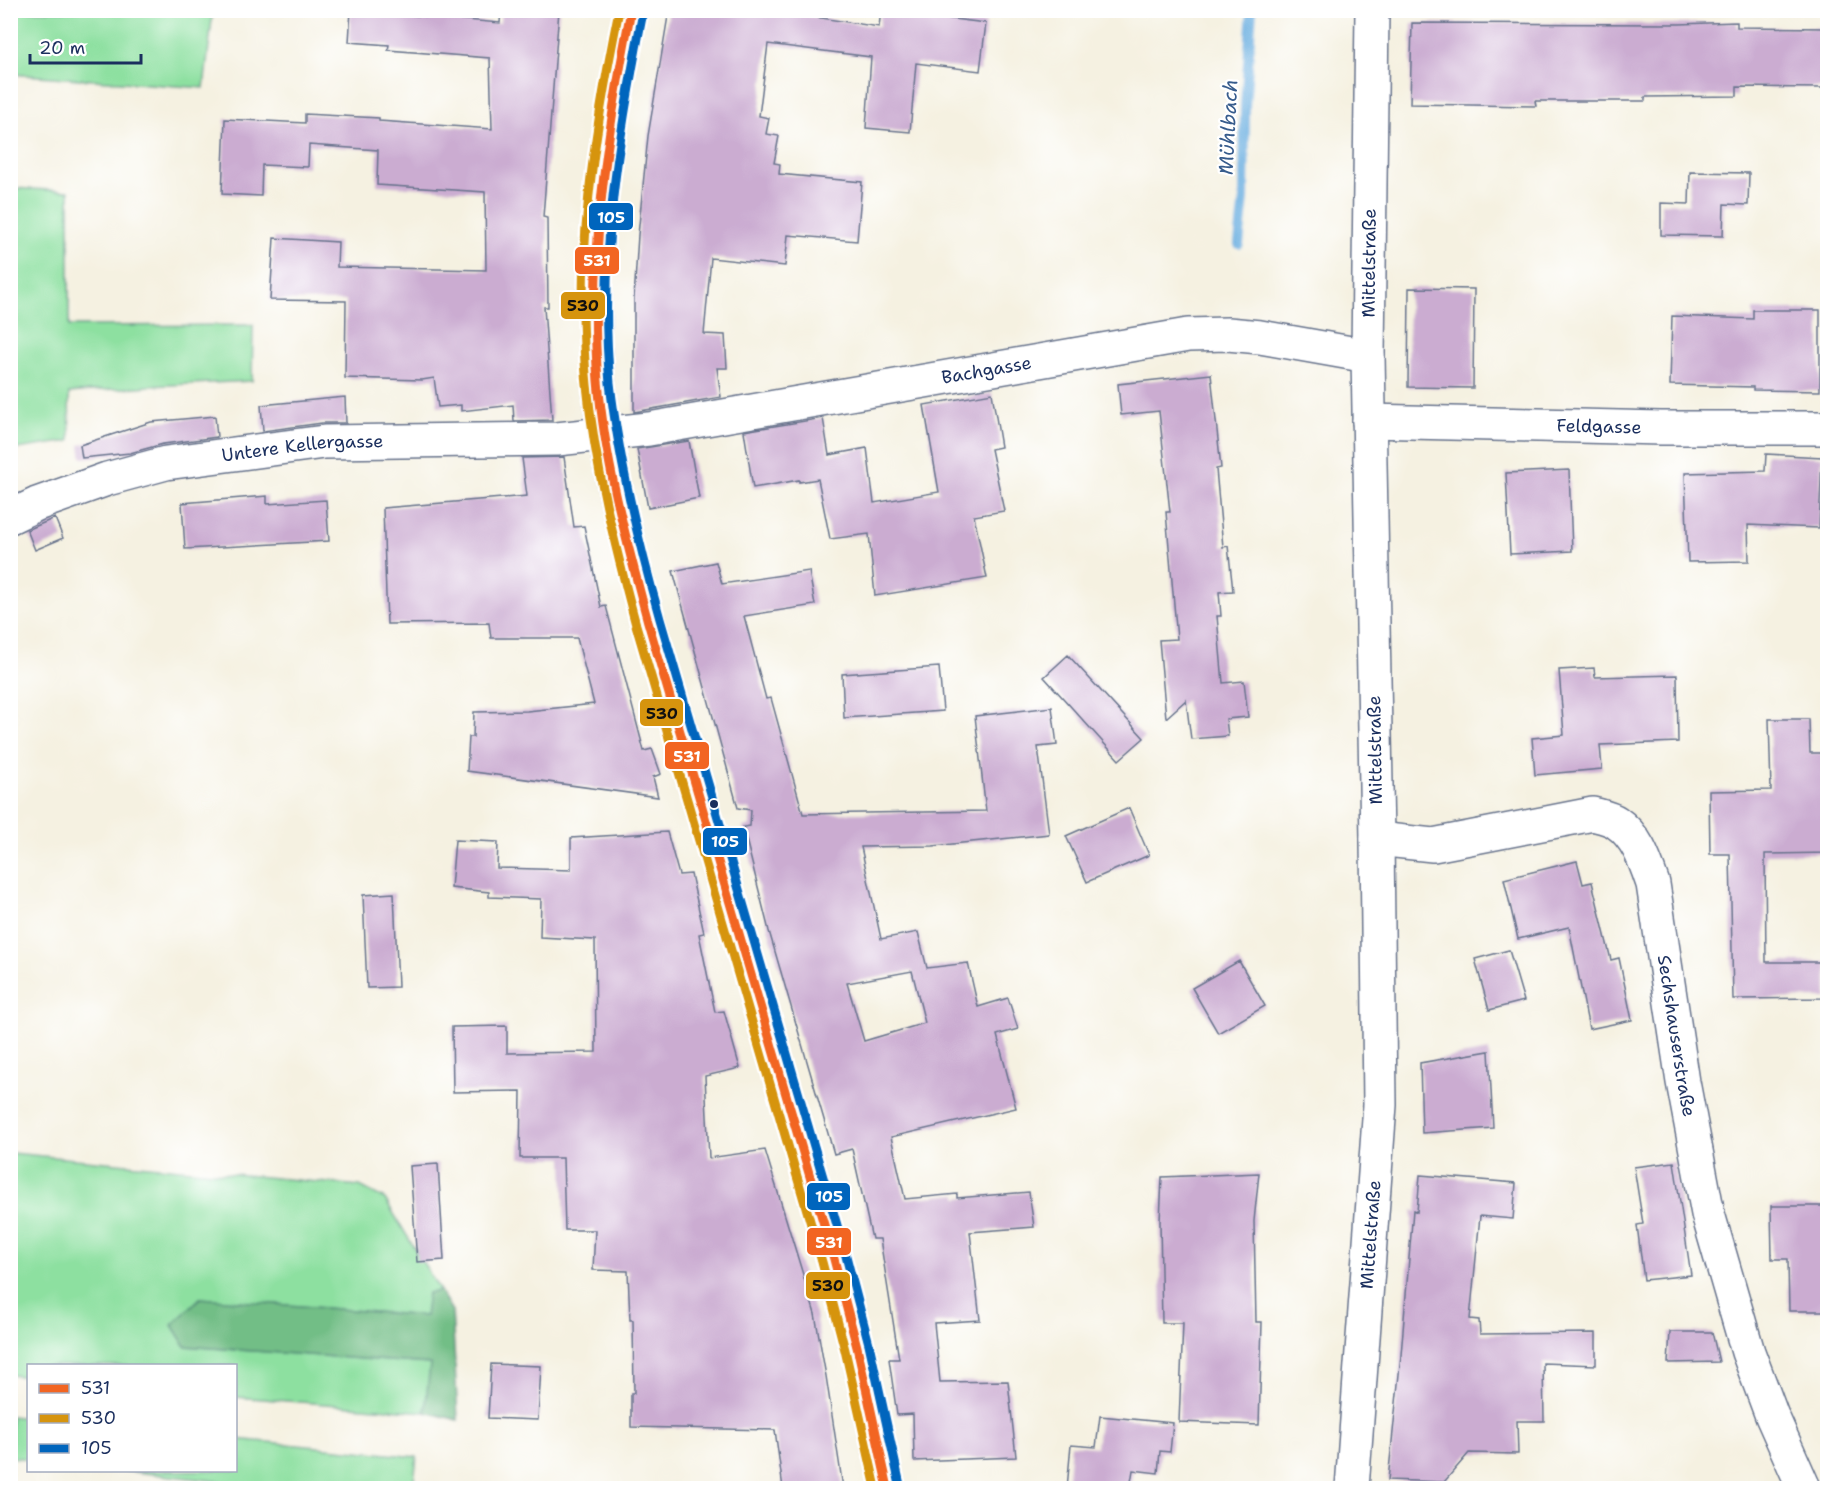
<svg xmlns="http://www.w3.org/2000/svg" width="1838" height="1499" font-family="'Shantell Sans',sans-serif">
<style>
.green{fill:#8de0a0;stroke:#54887f;stroke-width:1.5}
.forest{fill:#72be86;stroke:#467672;stroke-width:1.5}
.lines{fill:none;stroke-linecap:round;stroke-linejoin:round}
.stream{stroke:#6aafe0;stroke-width:10}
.building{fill:#cbacd1;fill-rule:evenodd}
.minor-casing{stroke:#67738c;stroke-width:36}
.secondary-casing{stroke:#67738c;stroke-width:36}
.minor{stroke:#fff;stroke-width:33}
.secondary{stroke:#fff;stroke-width:33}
.bus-1-casing{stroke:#fff;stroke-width:14}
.bus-2-casing{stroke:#fff;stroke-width:14}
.bus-3-casing{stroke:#fff;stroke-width:14}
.bus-1{stroke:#f26522;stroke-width:9}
.bus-2{stroke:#d6940e;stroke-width:9}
.bus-3{stroke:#0065bd;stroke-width:9}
.bus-dot{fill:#1b2f5e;stroke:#fff;stroke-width:2}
.labels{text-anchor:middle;stroke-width:4.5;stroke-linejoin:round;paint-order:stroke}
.street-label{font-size:18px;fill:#1b2f5e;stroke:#fff}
.water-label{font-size:20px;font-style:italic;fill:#375c8c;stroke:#fff}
.line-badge{stroke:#fff;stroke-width:2}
.badge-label{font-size:16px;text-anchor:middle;font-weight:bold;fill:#fff}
.pale-badge-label{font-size:16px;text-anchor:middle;font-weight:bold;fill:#111}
</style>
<rect width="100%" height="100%" fill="#fff"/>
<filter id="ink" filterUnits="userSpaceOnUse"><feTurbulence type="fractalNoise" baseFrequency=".0167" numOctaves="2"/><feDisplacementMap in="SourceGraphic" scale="12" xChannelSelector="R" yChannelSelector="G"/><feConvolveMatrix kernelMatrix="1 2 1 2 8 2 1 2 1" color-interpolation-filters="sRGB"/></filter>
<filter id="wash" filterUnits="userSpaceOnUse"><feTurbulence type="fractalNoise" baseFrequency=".008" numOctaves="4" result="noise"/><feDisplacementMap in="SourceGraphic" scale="24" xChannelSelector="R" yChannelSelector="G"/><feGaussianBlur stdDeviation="1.35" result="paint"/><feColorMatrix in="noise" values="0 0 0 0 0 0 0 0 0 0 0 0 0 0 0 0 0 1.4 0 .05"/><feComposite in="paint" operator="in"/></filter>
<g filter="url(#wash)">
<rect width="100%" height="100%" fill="#f5f1e1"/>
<path class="green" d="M10,11h203l-9,77 -193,-14z
M11,188l58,3v135l184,-1 -1,56 -103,5 -80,7 1,48 -59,9z
M11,1153l349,33 25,13 55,92 -12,2 -2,23 -226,-18 -15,48 246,18 -6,48 -189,-15v-31h-208v11l-17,-2z
M11,1416l17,2v41l-17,-2z
M236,1439l181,18 -4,31h-133l-155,-17 111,-1z"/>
<path class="forest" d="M440,1291l12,20 6,109 -33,-8 5,-48 -245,-18 -13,-21 28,-27 225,18 3,-23z"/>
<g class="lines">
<path class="stream" d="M1239,244l5,-46 1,-92 7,-96"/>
</g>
<g id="blocks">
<path class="building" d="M351,10l149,13 1,-13h58l-16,207 4,1 1,89h-4l8,113 -38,1 -1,-16 -52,6v-6l-23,2 -4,-29 -12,2 -77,-2 1,-77 -76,-1 4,-62 64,4 -1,25 149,3 -1,-78 -108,-7 1,-35 -69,-5 -1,22 -46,-2 -1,31 -39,-2 3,-75 80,4v-9l74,4v3l113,8 -2,-71 -102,-8 1,-5 -40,-3z
M669,10h101l109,17 2,-17h57l-1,7 49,6 -6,48 -64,-8 -6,69 -44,-4 5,-71 -103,-13 -9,72 10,2 -3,16 13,2 -5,27 6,1 -1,10 83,8 -5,59 -69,-6 -3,31 -74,-8 -7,76 21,1 2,33h-10l4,29 -87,15v-113l4,-64 10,-99z
M1737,22v5l88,1 -1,60 -87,-1v9l-92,1v4h-110l1,5 -126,-2 2,-81 267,1z
M1690,172l59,1 -1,32 -24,-1 -1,32 -62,-1v-32l28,1z
M1409,288l65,1 -1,99 -65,-1z
M1753,310h67v81l-67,-1v-3l-83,-2 2,-69 81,3z
M1211,374l10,94 -5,1 7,78 5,-1 5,45 -14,1 2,24h-4l6,67 21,-2 4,36 -22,2 2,17 -37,3 -5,-39 -20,18 -7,-78 18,-1 -11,-127h4l-11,-101 -38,4 -3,-31z
M992,393l9,54 -10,2 13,62 -30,5 13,62 -112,18 -6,-62 -39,5 -12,-60 -19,3v-2l-46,8 -9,-57 79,-13 6,37 38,-7 7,55 65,-11 -15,-87z
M345,397l1,26h-24l-59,8 -2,-26z
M215,416l2,21 -54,7 -33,9 -48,5 -2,-13 71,-23z
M689,441l10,57 -51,10 -11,-59z
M1766,454l56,3 -3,71 -71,-3 1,36 -61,1 -3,-89 80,-2z
M564,457l10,70 10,-1 17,81 5,-1 38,145 8,-2 9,25 -8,3 5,20 -191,-26 2,-34h4l1,-25 53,-1 67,-7 -17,-66h-86l-2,-15 -102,1 -4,-116 144,-12 -5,-38z
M1569,470l3,81 -62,3 -4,-81z
M267,496v8l59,-4 3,41 -144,8 -3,-46z
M55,518l8,20 -28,12 -8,-20z
M716,562l6,22 87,-13 6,34 -71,11 22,83 5,-1 32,116 183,-3 -11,-95 77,-9 5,38 -19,2 11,87 -116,12 -72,1 20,92 37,-7 9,36 41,-5 10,44 30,-9 10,31 -21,6 19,73 -125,29 14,62 52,-5v4l72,-6 5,35 -64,5 10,88 -46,3 6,59 68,-1 8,76 -102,4 -1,-47 -16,1 -8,-56h10l-19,-120h-8l-20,-90 -18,5 -65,-223 -26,-104 7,-1 1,-16 -13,-2 -65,-237zM912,971l13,52 -61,18 -17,-58z
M1068,655l76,83 -25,22 -75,-83z
M939,667l4,44 -99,7 -2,-44z
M1594,668l1,9 82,-2 1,67 -78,3 2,24 -67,6 -3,-37 32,-3 -5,-65z
M1769,719h40l1,34h17v100l-62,1 1,108h61v36l-94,1 -3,-145h-20l-1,-63 62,-1z
M1129,808l20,47 -62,27 -21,-46z
M667,832l12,43 12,-1 13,59 -5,1 16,78 9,-1 16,57 -35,8 4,82 56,-8 50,164 11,62 17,112h-60l-8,-58 -144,-3v-34h3l-1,-73h-3l-2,-49 -35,-1 2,-40h-30l-2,-72h-43l1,-67 -68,1 -1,-65 55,-1v27l89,-1 -1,-112 -55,-3 1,-38 -52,-2v-5l-38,-4 4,-48 43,2 -1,26 74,2v-32z
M1577,861l6,23 9,-2 19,78 8,-2 13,62 -43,9 -20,-102 -51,12 -14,-60z
M394,893l4,94 -31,1 -4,-93z
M1509,950l15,51 -35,9 -14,-51z
M1239,961l26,45 -47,27 -26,-45z
M1489,1051l4,77 -71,5 -2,-70z
M1674,1162l17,113 -47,5 -7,-55 6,-1 -9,-57z
M438,1164l6,96 -27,2 -7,-96z
M1259,1173l-5,48 2,101h6l-3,103 -80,-3 4,-99h-21l-2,-101 2,-45z
M1420,1175l96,8 -3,36 -33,-3 -10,103 9,1 1,14 116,-1v32l-53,-2 1,58h-27l1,33 -49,-1 -25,29 -56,-2 13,-125 12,-145 4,2z
M1771,1206h55l1,105h-38l-1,-52h-16z
M1670,1332h42l7,30 -51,1z
M491,1364l50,2 -3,54 -50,-2z
M1100,1416l73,7 -3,29 -10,-1 -2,22 -25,-3 -3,18h-63l4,-43 25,2z"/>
</g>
</g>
<g filter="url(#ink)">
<use href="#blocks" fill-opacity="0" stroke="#67738c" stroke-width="1.5"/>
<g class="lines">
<g class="minor-casing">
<g id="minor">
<path id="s1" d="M1369,421l292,7h167"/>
<path id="s2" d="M10,517l27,-13 70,-25 59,-16 158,-21 233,-3 92,-10 539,-94 40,-1 32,3 108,19"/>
<path id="s3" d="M1377,839l56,6 160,-31c7,2 17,4 23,8 21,14 29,39 37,62l30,198 25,132 40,138 24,64 32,72"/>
<path id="s4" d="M1352,1488l28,-383 -3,-266 -9,-483 4,-346"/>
</g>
</g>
<g class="secondary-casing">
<path id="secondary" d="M631,10c-29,139 -49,284 -26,426 10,63 26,124 43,186l186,637 23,88 31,141"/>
</g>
<use href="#minor" class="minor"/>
<use href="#secondary" class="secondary"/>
<g class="bus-1-casing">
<path id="bus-1" d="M631,10c-24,123 -43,246 -33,371 7,82 29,162 50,241l186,637 23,88 31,141"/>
</g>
<g class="bus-2-casing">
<path id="bus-2" d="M619,10c-25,123 -45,250 -32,375 8,82 28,161 49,240l186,637 23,88 31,138"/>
</g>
<g class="bus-3-casing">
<path id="bus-3" d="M643,12c-24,122 -45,247 -33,371 9,80 28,158 50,236l186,637 23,88 31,141"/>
</g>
<use href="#bus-1" class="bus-1"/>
<use href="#bus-2" class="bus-2"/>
<use href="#bus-3" class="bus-3"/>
</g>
</g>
<circle class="bus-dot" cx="714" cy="804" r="5"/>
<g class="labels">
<g class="street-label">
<text dy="6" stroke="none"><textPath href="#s4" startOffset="1226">Mittelstraße</textPath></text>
<text dy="6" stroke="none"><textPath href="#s2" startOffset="993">Bachgasse</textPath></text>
<text dy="6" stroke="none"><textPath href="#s1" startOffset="230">Feldgasse</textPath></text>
<text dy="6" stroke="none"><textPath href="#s2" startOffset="303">Untere Kellergasse</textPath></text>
<text transform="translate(1375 750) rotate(-91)" y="6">Mittelstraße</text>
<text dy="6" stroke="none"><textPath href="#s3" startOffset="471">Sechshauserstraße</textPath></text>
<text dy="6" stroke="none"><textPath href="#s4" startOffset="254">Mittelstraße</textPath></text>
</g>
<g class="water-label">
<text transform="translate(1228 127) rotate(-87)" y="7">Mühlbach</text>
</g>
</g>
<g class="line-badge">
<rect x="588" y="202" width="46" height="29" rx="6" fill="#0065bd"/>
<rect x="574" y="246" width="46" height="29" rx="6" fill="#f26522"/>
<rect x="560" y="291" width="46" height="29" rx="6" fill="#d6940e"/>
<rect x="639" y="698" width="45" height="29" rx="6" fill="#d6940e"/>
<rect x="664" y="741" width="46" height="29" rx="6" fill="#f26522"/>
<rect x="702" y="827" width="46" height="29" rx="6" fill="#0065bd"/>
<rect x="806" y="1182" width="45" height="29" rx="6" fill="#0065bd"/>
<rect x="806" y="1227" width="46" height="29" rx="6" fill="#f26522"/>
<rect x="805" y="1271" width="46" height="29" rx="6" fill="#d6940e"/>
</g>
<g class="badge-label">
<text x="611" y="223">105</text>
<text x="597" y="266">531</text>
<text x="687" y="762">531</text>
<text x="725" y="847">105</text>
<text x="829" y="1202">105</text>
<text x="829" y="1248">531</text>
</g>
<g class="pale-badge-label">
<text x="583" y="311">530</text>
<text x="662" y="719">530</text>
<text x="828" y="1291">530</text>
</g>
<rect width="1838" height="1499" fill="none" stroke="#fff" stroke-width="36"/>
<rect x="27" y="1364" width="210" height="108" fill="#ffffff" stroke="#a4acbf" stroke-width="1.5"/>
<rect x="39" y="1384" width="30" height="9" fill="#f26522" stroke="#a4acbf" stroke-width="1.5"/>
<text x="81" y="1394" font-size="18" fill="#1b2f5e">531</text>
<rect x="39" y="1414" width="30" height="9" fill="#d6940e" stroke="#a4acbf" stroke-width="1.5"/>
<text x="81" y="1424" font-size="18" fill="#1b2f5e">530</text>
<rect x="39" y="1444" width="30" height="9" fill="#0065bd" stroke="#a4acbf" stroke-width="1.5"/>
<text x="81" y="1454" font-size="18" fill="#1b2f5e">105</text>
<path d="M30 54v9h111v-9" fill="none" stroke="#1b2f5e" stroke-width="3"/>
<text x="39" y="54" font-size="18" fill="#1b2f5e" stroke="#ffffff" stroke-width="4.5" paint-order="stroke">20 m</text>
</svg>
